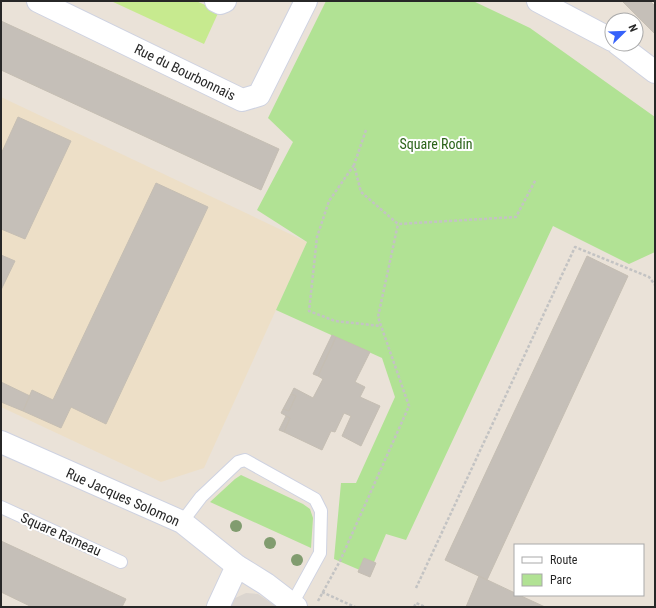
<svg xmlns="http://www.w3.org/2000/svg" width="656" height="608" font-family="'Roboto Condensed',sans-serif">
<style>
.education{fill:#eddfc7}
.green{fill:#b1e294}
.pitch{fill:#c7ea8f}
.plaza{fill:#dbd5cf}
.building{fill:#c5bfb8;stroke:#c5beb3}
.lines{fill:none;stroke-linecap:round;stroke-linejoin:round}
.lane-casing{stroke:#ced2e1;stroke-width:14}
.street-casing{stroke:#ced2e1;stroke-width:24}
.path{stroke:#c3c3c3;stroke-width:2.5;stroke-dasharray:3 2;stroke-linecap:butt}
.lane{stroke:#fff;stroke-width:12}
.street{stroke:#fff;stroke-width:22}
.tree{fill:#819c6f}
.labels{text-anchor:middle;stroke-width:4;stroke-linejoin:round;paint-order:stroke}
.street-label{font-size:14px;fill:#272727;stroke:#fff}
.park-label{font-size:14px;fill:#2b6319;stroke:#fff}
</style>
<rect width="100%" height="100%" fill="#eae2d8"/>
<path class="education" d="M1,97l306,145 -103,226 -43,14 -160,-75z"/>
<path class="green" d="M326,1h147l57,27 125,89v135l-26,12 -76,-38 -147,314 -20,-6 -17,40 -35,-15 7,-76h15l39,-86 -13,-39 -106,-48 31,-68 -50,-32 36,-68 -25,-24z
M241,475l62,29 7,5 3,9 -2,30 -101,-46 25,-23z"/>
<path class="pitch" d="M111,1h85l23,10 -15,33z"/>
<path class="plaza" d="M246,593l12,1 19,13h-48l4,-8z"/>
<path class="building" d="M622,1h28l5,5v28z
M1,21l278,128 -18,41 -260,-120z
M18,117l53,24 -46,98 -24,-10v-75z
M156,183l52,24 -102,217 -35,-17 -10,21 -38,-17 9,-21 21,10z
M1,255l14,6 -14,29z
M587,256l41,20 -141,304 -42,-20z
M332,335l4,2 -18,39 -5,-2z
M336,337l34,15 -15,30 10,5 -5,10 20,9 -19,40 -19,-10 9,-20 -7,-3 -9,19 -4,-1 -9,19 -38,-18 6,-14 -9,-5 2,-4 6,2 7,-15 -5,-2 3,-6 19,10 10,-19 -5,-3z
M1,382l29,14 -7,15 -22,-9z
M291,394l5,2 -7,15 -6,-2z
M286,416l4,2 -6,14 -5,-2z
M1,541l125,58 -4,8h-90l-31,-15z
M364,558l12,5 -6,14 -12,-5z
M479,576l36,17v2h4l26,12h-79z"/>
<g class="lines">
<g class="lane-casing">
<path id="lane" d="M1,507l120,55
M182,522l19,-25 37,-35 7,-2 70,39 6,12 -1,42 -28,51"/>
</g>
<g class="street-casing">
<path id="street" d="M38,1l204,99 17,-5 47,-94
M216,1l4,2 5,-2
M538,1l74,39
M618,44l37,28
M1,442l181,80 55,44 29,18 30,23
M218,607l19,-41"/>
</g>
<path class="path" d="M366,130l-12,35 7,27 37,32 118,-7 20,-38
M354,165l-25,36 -12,36 -8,74 26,10 46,5
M416,588l159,-341 74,30 6,8
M322,592l33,15
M318,601l22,-40 69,-155 -31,-89 20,-93
M414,607l2,-4 9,4"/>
<use href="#lane" class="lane"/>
<use href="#street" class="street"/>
</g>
<g class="tree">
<circle cx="236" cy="526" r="6"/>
<circle cx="270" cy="543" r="6"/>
<circle cx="297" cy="560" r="6"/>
</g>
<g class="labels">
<g class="street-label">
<text transform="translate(185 72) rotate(26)" y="5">Rue du Bourbonnais</text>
<text transform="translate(123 497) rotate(24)" y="5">Rue Jacques Solomon</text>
<text transform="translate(61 534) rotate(24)" y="5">Square Rameau</text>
</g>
<g class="park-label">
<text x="436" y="149">Square Rodin</text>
</g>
</g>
<rect width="656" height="608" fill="none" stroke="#272727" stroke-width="4"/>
<rect x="514" y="544" width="130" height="52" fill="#ffffff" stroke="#a9a9a9"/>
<rect x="522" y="557" width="20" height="6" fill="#ffffff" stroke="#a9a9a9"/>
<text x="550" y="564" font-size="12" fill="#272727">Route</text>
<rect x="522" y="574" width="20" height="12" fill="#b1e294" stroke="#a9a9a9"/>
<text x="550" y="584" font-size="12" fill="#272727">Parc</text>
<g transform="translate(624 32) rotate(67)"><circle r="19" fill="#ffffff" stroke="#a9a9a9"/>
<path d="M0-3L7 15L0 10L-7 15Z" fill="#3662fa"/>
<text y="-6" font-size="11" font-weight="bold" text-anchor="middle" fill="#272727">N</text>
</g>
</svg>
